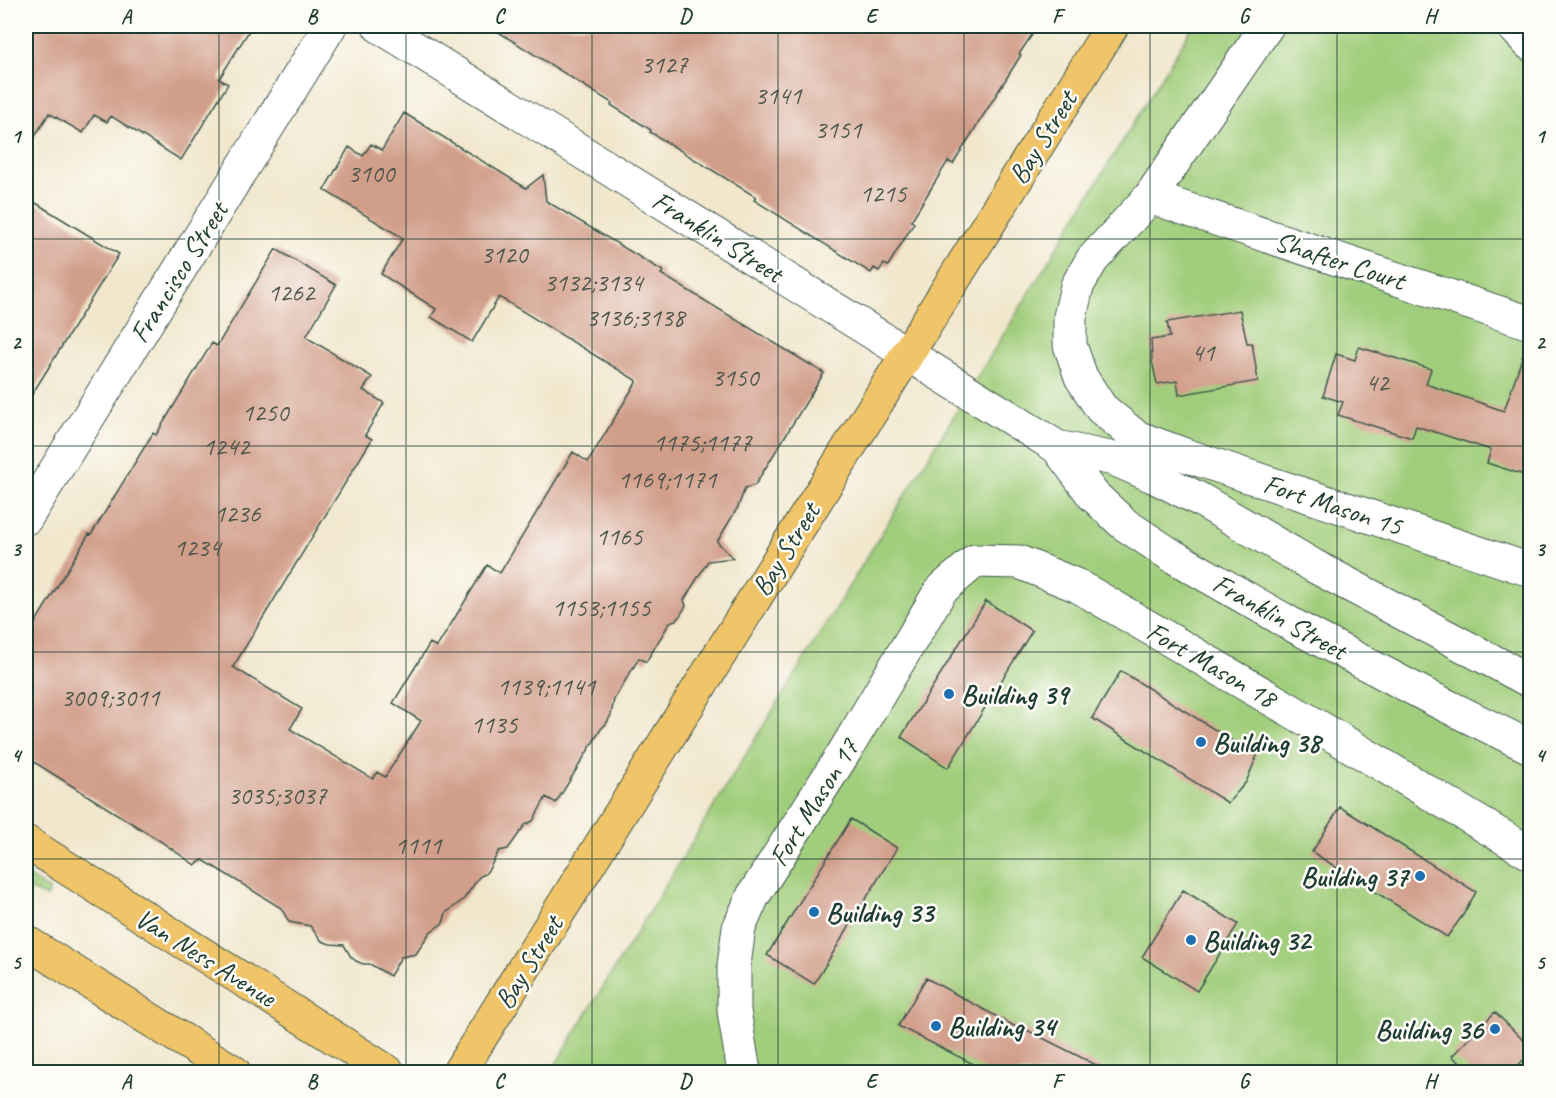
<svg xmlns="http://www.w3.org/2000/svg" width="1556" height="1098" font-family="Caveat,sans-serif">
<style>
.green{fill:#a1ce7b;stroke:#608658;stroke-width:1.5}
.building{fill:#d19e8a}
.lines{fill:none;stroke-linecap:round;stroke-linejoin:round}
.minor-casing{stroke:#3e564b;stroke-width:35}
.major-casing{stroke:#3e564b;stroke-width:35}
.minor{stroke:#fff;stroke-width:33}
.major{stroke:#f0c469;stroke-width:33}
.grid{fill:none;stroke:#1f3d34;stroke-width:1.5;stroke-opacity:0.55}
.poi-dot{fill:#1f6fb2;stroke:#fdfcf7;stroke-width:2}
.labels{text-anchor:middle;stroke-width:5;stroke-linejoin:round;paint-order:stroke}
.number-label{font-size:26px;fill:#4c554a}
.street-label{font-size:28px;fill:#1f3d34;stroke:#fdfcf7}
.poi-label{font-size:28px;font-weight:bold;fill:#1f3d34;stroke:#fdfcf7;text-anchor:start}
.neatline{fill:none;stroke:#1f3d34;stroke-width:2}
.grid-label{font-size:20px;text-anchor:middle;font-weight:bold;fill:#1f3d34}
</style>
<rect width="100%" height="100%" fill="#fdfcf7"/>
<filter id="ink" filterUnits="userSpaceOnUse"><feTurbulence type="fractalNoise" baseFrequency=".0167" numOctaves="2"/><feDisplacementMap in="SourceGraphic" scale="12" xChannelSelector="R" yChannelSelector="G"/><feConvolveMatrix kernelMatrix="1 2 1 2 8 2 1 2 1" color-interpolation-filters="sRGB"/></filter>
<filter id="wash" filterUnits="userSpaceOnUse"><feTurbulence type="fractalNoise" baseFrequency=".008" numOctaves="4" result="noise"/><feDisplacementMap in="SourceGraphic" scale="24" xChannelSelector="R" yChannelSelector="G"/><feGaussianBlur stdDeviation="1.35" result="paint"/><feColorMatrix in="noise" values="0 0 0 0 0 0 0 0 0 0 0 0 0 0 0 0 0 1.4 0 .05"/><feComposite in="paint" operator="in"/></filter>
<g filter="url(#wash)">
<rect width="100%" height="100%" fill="#f1e7cd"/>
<path class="green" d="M1193,26h337v1046h-979z
M26,875l24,16 -3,6 -21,-9z"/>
<g id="blocks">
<path class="building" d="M26,26h226l-33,53 9,5 -47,76 -70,-44 -4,6 -13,-7 -11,18 -34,-20 -23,38z
M489,26h549l-19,28 2,1 -68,109 -5,-3 -37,60 3,2 -26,43 -4,-2 -5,7 -5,-3 -3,5 -117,-73 2,-3 -106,-65 1,-2 -40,-25 1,-2z
M404,113l122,75 17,-13 3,26 117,70 -2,3 163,99 -69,112 -10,3 -7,19 -21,35 16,16 -25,3 -24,39 2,6 -8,13 -8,3 -24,40 -7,-4 -25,41 -3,16 -5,9 -5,5 -45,74 -10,-6 -13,24 -8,4 -17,24 -9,2 -10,18 -4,5 -6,3 -15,22 -18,14 -3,10 -13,9 -14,22 -15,3 -11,19 -20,-12h-7l-7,-3 -5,-4 -7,-12 -14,-1 -8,-3 -12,-15 -21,-4 -8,-14 -78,-48 -8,5 -35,-24 -134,-84v-119l63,-104 2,1 62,-102 3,2 56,-92 5,3 59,-97 60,36 -30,52 66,40 -9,13 21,13 -19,32 7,4 -139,228 69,42 -12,20 83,50 4,-7 8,5 36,-56 -28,-18 37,-60 7,4 50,-82 13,8 73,-121 15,10 49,-81 -138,-84 -27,45 -41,-25 5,-8 -55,-35 22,-36 -79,-48 25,-43 14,9 8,-12 11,6z
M26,197l93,57 -93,150z
M1240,310l7,33h5l6,38 -79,14 -2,-14 -20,3 -5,-23 -1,-21 19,-3 -3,-15z
M1359,347l72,22 -5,15 78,27 21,-62 5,1v127l-43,-14 4,-13 -75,-24 -4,12 -74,-23 5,-13 -20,-6 13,-42 19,6z
M986,601l46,30 -84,137 -47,-31z
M1121,671l136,85 -11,26 -18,21 -136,-85z
M1340,807l136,85 -13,23 -16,22 -135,-85z
M851,819l46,29 -83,136 -47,-29z
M1183,890l55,34 -41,67 -55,-34z
M926,978l90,49 1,-2 93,47h-121l-91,-46z
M1495,1012l35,35v6l-18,19h-41l-19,-16z"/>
</g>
</g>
<g filter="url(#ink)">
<use href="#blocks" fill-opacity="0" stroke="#3e564b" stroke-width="1.5"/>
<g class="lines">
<g class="minor-casing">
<path id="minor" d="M379,26l678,421 57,12 39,17 46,23 115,67 216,115
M1267,26l-117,171 -58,63 -15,26 -7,31v28l11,32 20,31 35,29 49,18 345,115
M1513,26l17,18
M1150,197l380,126
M1057,447l36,48 31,29 47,31 127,73 135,71 97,48
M26,518l304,-492
M744,1072l-10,-61v-46l5,-37 14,-32 92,-145 96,-161 34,-29 44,1 59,24 236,138 216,129"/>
</g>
<g class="major-casing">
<path id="major" d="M26,842l362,230
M26,942l208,130
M459,1072l653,-1046"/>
</g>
<use href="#minor" class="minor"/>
<use href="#major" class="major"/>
</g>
</g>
<path class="grid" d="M219,26v1046M406,26v1046M592,26v1046M778,26v1046M964,26v1046M1150,26v1046M1337,26v1046M26,239h1504M26,446h1504M26,652h1504M26,859h1504"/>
<g class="poi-dot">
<circle cx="949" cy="694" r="6"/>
<circle cx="1201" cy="742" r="6"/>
<circle cx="1420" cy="876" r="6"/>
<circle cx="814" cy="912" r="6"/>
<circle cx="1191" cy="940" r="6"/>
<circle cx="936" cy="1026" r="6"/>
<circle cx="1495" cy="1029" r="6"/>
</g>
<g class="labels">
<g class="number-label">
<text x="664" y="73">3127</text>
<text x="778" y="104">3141</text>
<text x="838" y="138">3151</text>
<text x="371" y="182">3100</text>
<text x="883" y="202">1215</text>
<text x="504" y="263">3120</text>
<text x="593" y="291">3132;3134</text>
<text x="291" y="301">1262</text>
<text x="635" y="326">3136;3138</text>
<text x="1203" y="361">41</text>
<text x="735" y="386">3150</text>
<text x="1377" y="391">42</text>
<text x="265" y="421">1250</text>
<text x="702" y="451">1175;1177</text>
<text x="226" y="455">1242</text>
<text x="667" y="488">1169;1171</text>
<text x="237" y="522">1236</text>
<text x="619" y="545">1165</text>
<text x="197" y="556">1234</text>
<text x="601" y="616">1153;1155</text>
<text x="546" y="695">1139;1141</text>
<text x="110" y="706">3009;3011</text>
<text x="494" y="733">1135</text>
<text x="277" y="804">3035;3037</text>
<text x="418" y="854">1111</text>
</g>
<g class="street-label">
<text transform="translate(1042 137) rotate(-58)" y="10">Bay Street</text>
<text transform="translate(718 236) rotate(32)" y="10">Franklin Street</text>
<text transform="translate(1340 260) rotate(18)" y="10">Shafter Court</text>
<text transform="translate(178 272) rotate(-58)" y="10">Francisco Street</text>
<text transform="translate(1333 504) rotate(18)" y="10">Fort Mason 15</text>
<text transform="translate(785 549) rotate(-58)" y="10">Bay Street</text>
<text transform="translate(1280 616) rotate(29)" y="10">Franklin Street</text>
<text transform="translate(1212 664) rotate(30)" y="10">Fort Mason 18</text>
<text transform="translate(813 802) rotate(-58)" y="10">Fort Mason 17</text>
<text transform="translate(206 957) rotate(32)" y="10">Van Ness Avenue</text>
<text transform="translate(528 962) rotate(-58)" y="10">Bay Street</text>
</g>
<g class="poi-label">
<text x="961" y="704">Building 39</text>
<text x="1213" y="752">Building 38</text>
<text x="1408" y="886" text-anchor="end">Building 37</text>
<text x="826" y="922">Building 33</text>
<text x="1203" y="950">Building 32</text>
<text x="948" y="1036">Building 34</text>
<text x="1483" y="1039" text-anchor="end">Building 36</text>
</g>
</g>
<rect width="1556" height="1098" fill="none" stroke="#fdfcf7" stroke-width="66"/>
<rect x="33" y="33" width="1490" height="1032" class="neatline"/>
<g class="grid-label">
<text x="126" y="23">A</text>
<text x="312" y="23">B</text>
<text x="499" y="23">C</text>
<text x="685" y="23">D</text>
<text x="871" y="23">E</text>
<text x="1057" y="23">F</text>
<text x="1244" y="23">G</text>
<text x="1430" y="23">H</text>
<text x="16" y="143">1</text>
<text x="1540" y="143">1</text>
<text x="16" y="349">2</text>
<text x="1540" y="349">2</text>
<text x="16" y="556">3</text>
<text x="1540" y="556">3</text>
<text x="16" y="762">4</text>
<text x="1540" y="762">4</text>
<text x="16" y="969">5</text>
<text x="1540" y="969">5</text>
<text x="126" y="1088">A</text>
<text x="312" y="1088">B</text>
<text x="499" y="1088">C</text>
<text x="685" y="1088">D</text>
<text x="871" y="1088">E</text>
<text x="1057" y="1088">F</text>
<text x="1244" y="1088">G</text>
<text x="1430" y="1088">H</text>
</g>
</svg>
